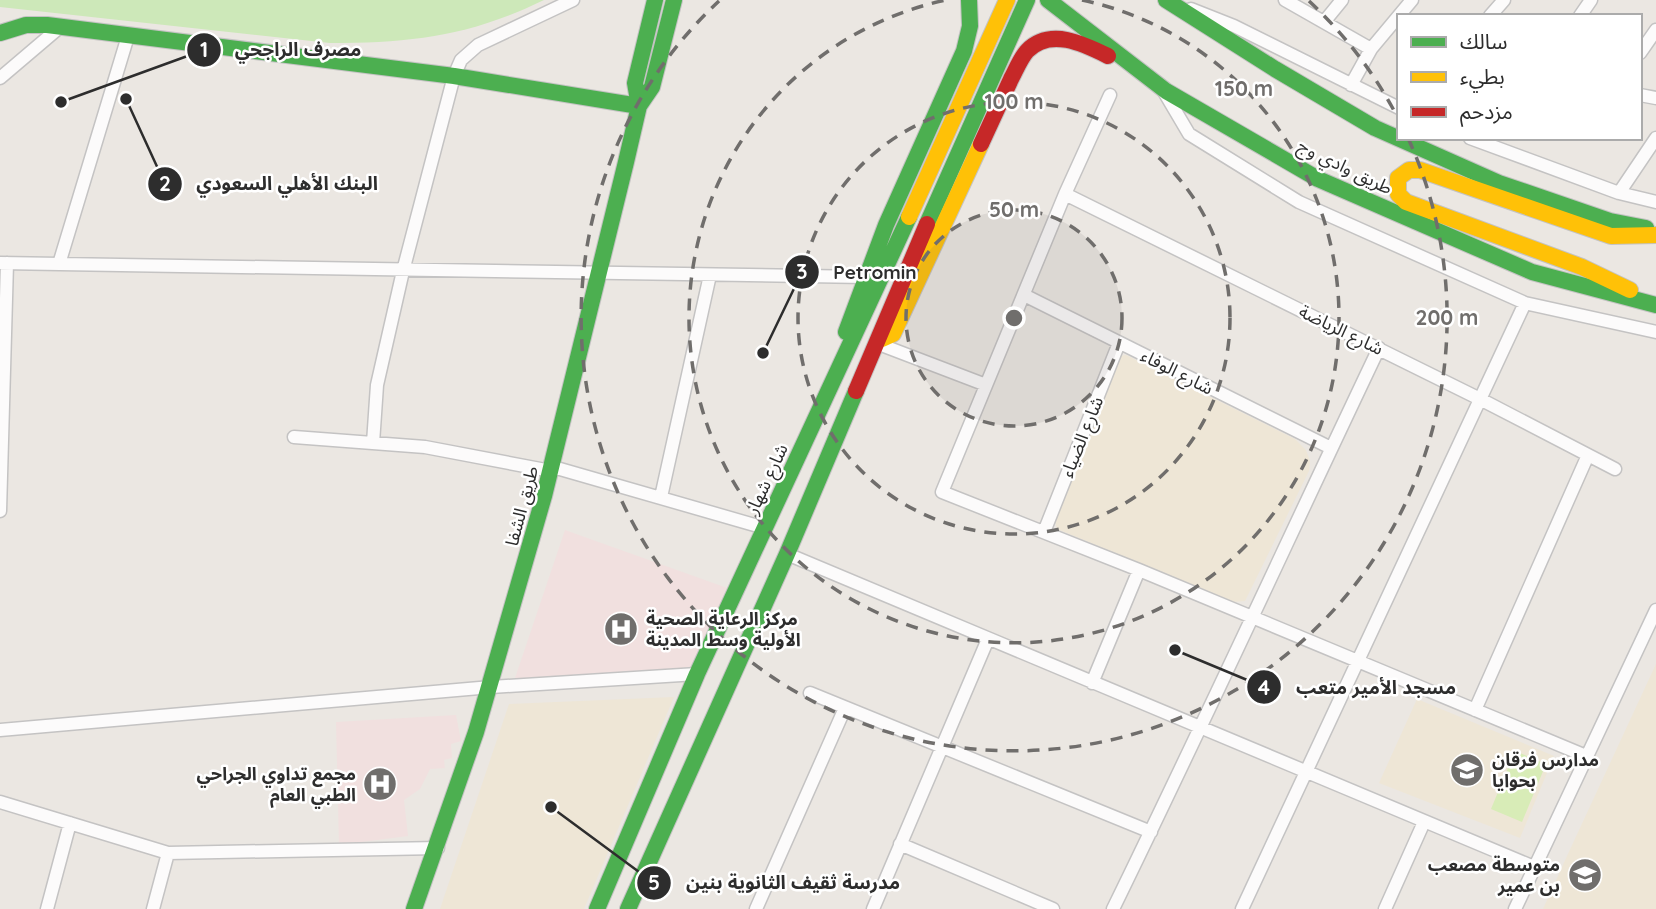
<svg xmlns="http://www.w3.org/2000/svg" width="1656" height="909" font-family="Quicksand,'Noto Sans Arabic',sans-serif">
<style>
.education{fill:#eee6d6}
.medical{fill:#f1e0df}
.green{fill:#cde8b9}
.pitch{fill:#d8ecb7}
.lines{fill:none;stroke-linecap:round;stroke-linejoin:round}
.street-casing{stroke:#c4c3c3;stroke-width:15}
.fast-casing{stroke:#c4c3c3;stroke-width:18}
.slow-casing{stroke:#c4c3c3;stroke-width:18}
.jam-casing{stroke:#c4c3c3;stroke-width:18}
.street{stroke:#fcfbfb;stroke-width:12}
.fast{stroke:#4caf50;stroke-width:16}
.slow{stroke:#ffc107;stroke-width:16}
.jam{stroke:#c62828;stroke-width:16}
.ring{fill:none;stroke:#706e6c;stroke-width:3.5;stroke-dasharray:12 9}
.labels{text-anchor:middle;stroke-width:5;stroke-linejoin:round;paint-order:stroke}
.street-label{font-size:18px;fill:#2d2d2d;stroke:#fff}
.poi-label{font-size:18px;font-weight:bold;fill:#2d2d2d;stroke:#fff;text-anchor:start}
.centre{fill:#706e6c;stroke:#fff;stroke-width:3.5}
.ring-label{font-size:21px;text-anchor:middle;font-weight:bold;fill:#706e6c;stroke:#fff;stroke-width:5;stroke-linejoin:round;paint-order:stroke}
.leader{fill:none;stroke:#2d2d2d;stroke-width:2.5}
.callout-dot{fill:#2d2d2d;stroke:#fff;stroke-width:2.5}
.mark-label{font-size:21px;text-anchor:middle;font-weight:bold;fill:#fff}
.callout-label{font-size:19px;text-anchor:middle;font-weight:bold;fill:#2d2d2d;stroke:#fff;stroke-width:5;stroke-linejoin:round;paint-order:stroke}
</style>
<rect width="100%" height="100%" fill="#ebe7e2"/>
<path class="education" d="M1126,355l169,84 11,11 4,11 -1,10 -64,130 -12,1 -176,-73 -3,-11 66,-162z
M1656,664v245h-113l24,-53z
M674,697l-90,212h-144l69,-205z
M1417,699l137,57 -34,82 -141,-55z"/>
<path class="medical" d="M565,530l165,59 -40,79 -176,13z
M456,715l5,26 -10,3 1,14 -8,2 1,8 -15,1 -10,20 -16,11 4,36 -69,9 -3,-123z"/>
<path class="green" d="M0,0h544c-74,36 -133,43 -214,43l-330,-36z"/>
<path class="pitch" d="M1515,751l31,13 -24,58 -31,-13z"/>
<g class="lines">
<g class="street-casing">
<path id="street" d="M1285,0l86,49 41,-49
M1191,9l43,17 165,82
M1490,16l14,-16
M1580,16l11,-16
M1324,22l18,-22
M1640,53l16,-23
M0,78l60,-51
M1351,85l20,-36
M1163,90l26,44 110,68 226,101 131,29
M1110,95l-45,99 -123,298 197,78 447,186
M1640,95l16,3
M1470,138l149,55 37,9
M1619,193l37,-55
M1065,194l415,205 135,70
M0,263l865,14
M59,264l69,-228
M1024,295l307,153
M876,343l110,42
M294,437l131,10 126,24
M373,443l4,-58 26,-114 51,-195 7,-16 17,-15 95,-45
M553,467l212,61
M661,497l49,-222
M0,511l7,-248
M1044,532l75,-189
M787,554l747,313
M1092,683l47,-113
M810,693l341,139
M1475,710l113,-255
M0,730l491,-43 206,-13
M0,802l168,51 270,-5
M900,844l153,65
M47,909l23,-86
M153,909l15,-56
M756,909l89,-201
M873,909l115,-270
M1113,909c91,-186 177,-374 266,-561
M1242,909l283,-606
M1385,909l39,-87
M1515,909l141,-299"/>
</g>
<g class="fast-casing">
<path id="fast" d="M1048,0l118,91 152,88 214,93 124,33
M1166,0l109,69 100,59 124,55 111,38 36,7
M0,33l26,-8h21l407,51 185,30
M639,106l13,-19 22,-87
M927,224l100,-224
M846,332l40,-107 78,-174 6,-25 -1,-26
M414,909l62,-177 68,-236 82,-334 13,-56 -4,-23 20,-83
M597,909l100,-235 212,-457
M628,909l159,-355 69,-163"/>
</g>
<g class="slow-casing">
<path id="slow" d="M909,217l98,-217
M1630,290l-48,-23 -176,-65 -8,-8v-16l11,-8h11l191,66 45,-1
M882,339l11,-5 88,-190"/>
</g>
<g class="jam-casing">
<path id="jam" d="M981,144c10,-22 20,-43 30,-65 5,-9 9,-20 16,-28 23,-24 57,-7 81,5
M856,391l71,-167"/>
</g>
<use href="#street" class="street"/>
<use href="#fast" class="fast"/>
<use href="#slow" class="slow"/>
<use href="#jam" class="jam"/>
</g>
<circle cx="1014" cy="318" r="108" fill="#706e6c" fill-opacity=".12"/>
<g class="ring">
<circle cx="1014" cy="318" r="108"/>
<circle cx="1014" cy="318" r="216"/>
<path d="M1082 0A325 325 0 1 1 946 0"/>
<path d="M1309 1A433 433 0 0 1 1398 118M1408 138A433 433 0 1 1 719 1"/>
</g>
<defs>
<g id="hospital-disc" transform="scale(1.75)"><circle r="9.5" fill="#706e6c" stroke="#fff"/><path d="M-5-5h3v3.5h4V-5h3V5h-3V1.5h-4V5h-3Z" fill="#fff"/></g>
<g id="school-disc" transform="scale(1.75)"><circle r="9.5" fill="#706e6c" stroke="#fff"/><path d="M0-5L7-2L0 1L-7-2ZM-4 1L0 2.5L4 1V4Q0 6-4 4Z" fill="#fff"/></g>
</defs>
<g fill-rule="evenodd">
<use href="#hospital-disc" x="621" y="629"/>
<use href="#school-disc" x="1467" y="770"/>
<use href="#hospital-disc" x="380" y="784"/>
<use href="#school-disc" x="1585" y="875"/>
</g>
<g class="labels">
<g class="street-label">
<text transform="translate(1345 167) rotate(26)" y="6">طريق وادي وج</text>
<text transform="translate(1341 330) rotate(26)" y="6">شارع الرياضة</text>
<text transform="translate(1177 372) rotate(27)" y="6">شارع الوفاء</text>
<text transform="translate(1082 437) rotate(-68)" y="6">شارع الضياء</text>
<text transform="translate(767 479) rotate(-65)" y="6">شارع شهار</text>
<text transform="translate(522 506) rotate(-75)" y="6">طريق الشفا</text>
</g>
<g class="poi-label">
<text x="646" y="625">مركز الرعاية الصحية<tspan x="646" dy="21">الأولية وسط المدينة</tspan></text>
<text x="1492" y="766">مدارس فرقان<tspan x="1492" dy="21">بحوايا</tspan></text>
<text x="356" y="780" text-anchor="end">مجمع تداوي الجراحي<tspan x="356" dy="21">الطبي العام</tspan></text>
<text x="1560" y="871" text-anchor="end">متوسطة مصعب<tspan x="1560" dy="21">بن عمير</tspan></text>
</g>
</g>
<circle cx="1014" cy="318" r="10" class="centre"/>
<g class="ring-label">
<text x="1244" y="96">150 m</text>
<text x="1014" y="109">100 m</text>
<text x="1014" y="217">50 m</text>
<text x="1447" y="325">200 m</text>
</g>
<path class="leader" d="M61 102L204 50M126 99L165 184M763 353L802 272M1175 650L1264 687M551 807L654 883"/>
<g class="callout-dot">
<circle cx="61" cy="102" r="7"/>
<circle cx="126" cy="99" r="7"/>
<circle cx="763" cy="353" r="7"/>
<circle cx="1175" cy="650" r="7"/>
<circle cx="551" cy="807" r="7"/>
<circle cx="204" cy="50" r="18"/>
<circle cx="165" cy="184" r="18"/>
<circle cx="802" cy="272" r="18"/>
<circle cx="1264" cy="687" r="18"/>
<circle cx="654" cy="883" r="18"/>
</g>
<g class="mark-label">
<text x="204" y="57">1</text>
<text x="165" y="191">2</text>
<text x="802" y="279">3</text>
<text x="1264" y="695">4</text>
<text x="654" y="890">5</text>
</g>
<g class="callout-label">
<text x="298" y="56">مصرف الراجحي</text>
<text x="287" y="190">البنك الأهلي السعودي</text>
<text x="875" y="279">Petromin</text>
<text x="1376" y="694">مسجد الأمير متعب</text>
<text x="793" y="889">مدرسة ثقيف الثانوية بنين</text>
</g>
<rect x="1397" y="14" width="245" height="126" fill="#ffffff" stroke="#ababab" stroke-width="2"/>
<rect x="1411" y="37" width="35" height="10" fill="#4caf50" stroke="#ababab" stroke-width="2"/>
<text x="1460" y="49" font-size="21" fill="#2d2d2d">سالك</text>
<rect x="1411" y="72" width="35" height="10" fill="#ffc107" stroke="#ababab" stroke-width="2"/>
<text x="1460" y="84" font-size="21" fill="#2d2d2d">بطيء</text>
<rect x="1411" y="107" width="35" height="10" fill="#c62828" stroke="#ababab" stroke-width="2"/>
<text x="1460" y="119" font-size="21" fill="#2d2d2d">مزدحم</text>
</svg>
